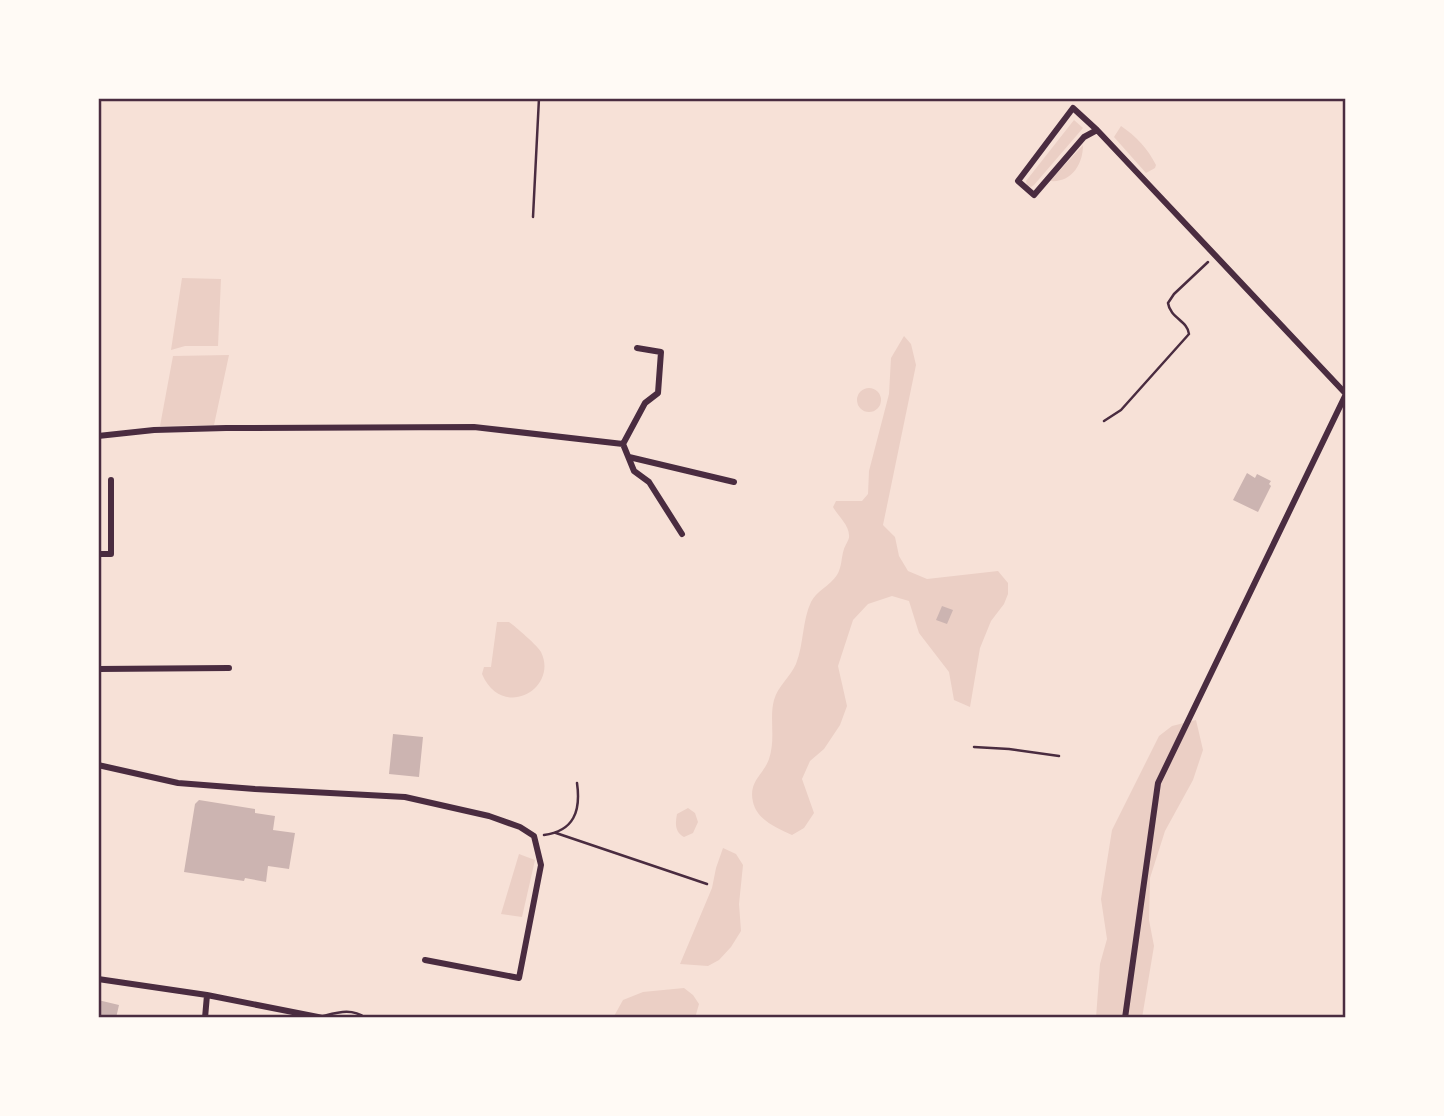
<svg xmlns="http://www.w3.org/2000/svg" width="1444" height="1116" font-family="'DM Sans',sans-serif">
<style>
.green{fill:#ebcfc5}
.building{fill:#ccb4b1}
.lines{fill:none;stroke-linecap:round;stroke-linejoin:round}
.path{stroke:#4a2c40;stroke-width:2.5}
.service{stroke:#4a2c40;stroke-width:2.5}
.minor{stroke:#4a2c40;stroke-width:6}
.neatline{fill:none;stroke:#4a2c40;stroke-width:2.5}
</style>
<rect width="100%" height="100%" fill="#f7e1d7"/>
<path class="green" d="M1074,120l9,8 -49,57 -3,2 -4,-2 -1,-4z
M1121,126c15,10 27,23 35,39l-1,3 -9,5 -32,-36z
M1083,145c0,20 -12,38 -33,36z
M182,278l39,1 -3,67h-33l-14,4z
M904,336l7,8 5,21 -33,160 12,12 4,19 9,15 19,8 71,-8 10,12v11l-4,10 -13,17 -11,27 -10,59 -16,-7 -5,-28 -30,-39 -10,-32 -17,-5 -24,8 -15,16 -15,46 9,40 -7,19 -16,24 -14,12 -8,18 12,34 -10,15 -12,7c-15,-7 -35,-15 -39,-33 -5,-21 11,-28 16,-43 7,-21 0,-40 5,-59 4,-14 16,-23 22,-36 8,-20 6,-43 15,-62 5,-11 19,-16 26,-27 5,-8 4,-17 7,-26 1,-4 6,-10 5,-14 0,-10 -11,-19 -16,-28l3,-6h26l6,-7 1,-23 20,-77 2,-36z
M229,355l-15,70 -54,1 13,-70z
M857 400a12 12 0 1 1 24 0a12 12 0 1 1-24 0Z
M497,622h12c6,4 30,25 32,30 18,37 -39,69 -59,22l2,-7h7z
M1196,720l7,30 -10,30 -28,51 -15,47 -1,42 5,26 -12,72h-46l4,-54 7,-25 -6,-40 11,-69 47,-94 13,-10z
M688,808l7,5 3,9 -5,11 -9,4c-9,-5 -9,-13 -7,-23z
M723,848l13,6 7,11 -4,39 2,27 -10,16 -12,13 -11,6 -28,-2 32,-76 4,-20z
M519,854l16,6 -13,57 -21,-3z
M684,988l9,7 6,9 -4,14h-82l10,-18 20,-8z"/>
<path class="building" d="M1247,473l8,5 2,-4 14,7 -2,3 2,2 -13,26 -25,-12z
M942,606l11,4 -6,14 -11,-4z
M393,734l30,3 -4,40 -30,-3z
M199,800l56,9v4l20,3 -2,14 22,3 -6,36 -21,-3 -2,16 -21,-4 -1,3 -60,-9 11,-68z
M98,1000l21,5 -3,13h-18z"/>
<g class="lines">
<path class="path" d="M533,217l6,-119
M1104,421l17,-11 68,-76c-1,-13 -19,-16 -21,-31l6,-9 34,-32
M974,747l35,2 50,7
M556,833l151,51
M544,835c30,-4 37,-24 33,-52"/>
<path class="service" d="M323,1016c16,-4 29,-8 43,2"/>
<path class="minor" d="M1097,130l-13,7 -50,58 -16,-14 55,-73 24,22 249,264
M637,348l24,4 -3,41 -13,10 -22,41 11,27 15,11 33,52
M98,436l56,-6 72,-2 248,-1 149,17
M629,457l105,25
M98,554h13v-74
M98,669l131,-1
M98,765l80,18 77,6 150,8 84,19 31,11 14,9 7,29 -22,113 -94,-18
M98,979l109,16 116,23
M205,1018l2,-23
M1125,1018l33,-235 188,-389"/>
</g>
<rect width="1444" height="1116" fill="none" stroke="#fffaf5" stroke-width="200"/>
<rect x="100" y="100" width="1244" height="916" class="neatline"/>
</svg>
